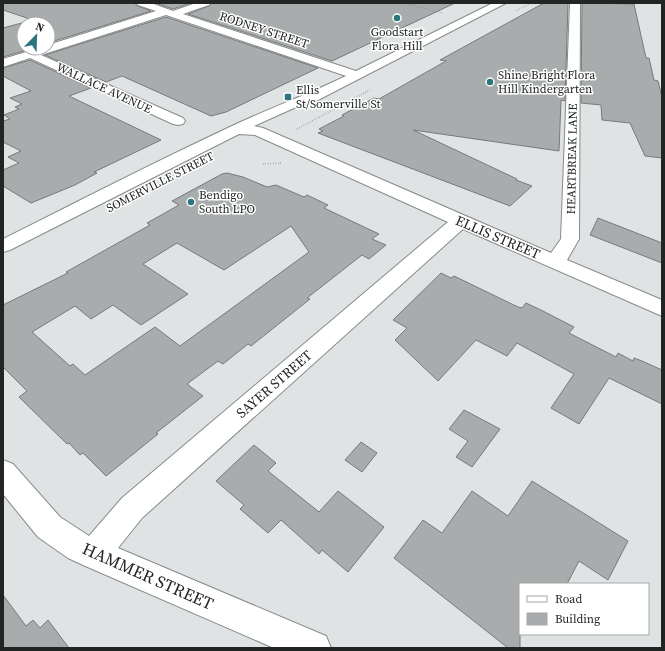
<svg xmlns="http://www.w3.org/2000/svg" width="665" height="651" font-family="'Source Serif 4',serif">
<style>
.building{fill:#a8acad;stroke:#767a7b;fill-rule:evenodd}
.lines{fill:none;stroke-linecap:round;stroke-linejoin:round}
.minor-casing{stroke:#878b8b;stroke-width:2}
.path-far1{stroke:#787b7b;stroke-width:1;stroke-dasharray:0.5 1.5;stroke-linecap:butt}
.path{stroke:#787b7b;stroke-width:1.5;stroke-dasharray:0.5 2;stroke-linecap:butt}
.minor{fill:#fff;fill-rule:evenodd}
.poi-dot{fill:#2c757d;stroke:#fff;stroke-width:1.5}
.labels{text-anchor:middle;stroke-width:3;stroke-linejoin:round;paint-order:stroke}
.far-street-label{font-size:12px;fill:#232525;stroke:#fff}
.far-poi-label{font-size:12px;fill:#232525;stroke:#fff;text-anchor:start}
.street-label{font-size:14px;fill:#232525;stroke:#fff}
.near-street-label{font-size:17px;fill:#232525;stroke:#fff}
</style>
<rect width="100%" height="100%" fill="#dfe3e4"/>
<path class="building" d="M3,3h131l4,3 13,5 -103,32v-19h-24v24h10l-31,9v-29l30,-8 -30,-10z
M155,3h36l-18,6z
M212,3h243l-123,58 -144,-47 21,-8z
M544,3h24l-3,98 -4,-1 -2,51 -146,-21 104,49 -1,1 16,6 -22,20 -192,-73 5,-2 -4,-2 25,-13 -2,-1 32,-17 5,1 67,-38 -6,-1z
M582,3l52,1 12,54h3l5,22 4,1 4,16v61l-17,-2 -15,-33 -28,-3 -1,-15 -20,-2z
M166,17l152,51 -92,44 -15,4 -89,-40 -16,6 -61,-27z
M30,60l61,28 -22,8 92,44 -67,32 3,1 -22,12 -44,18 -28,-17v-16l16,-7 -11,-6 13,-6 -18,-9v-21l7,-2 -6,-4 15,-6 -4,-2 7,-3 -12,-6 21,-7 -28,-15v-8z
M227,173l16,4 24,10 9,-2 28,12 3,-2 21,10 -4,3 55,26 -7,5 14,6 -17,14 -7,-4 -55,43 3,1 -59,47 -3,-2 -25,20 -5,-3 -31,23 16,12 -47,37 2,1 -52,42 -23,-23 -3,2 -11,-12 -2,1 -48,-47 8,-6 -24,-24v-62l65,-32 -2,-1 84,-47 -3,-2 32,-18 -7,-4 50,-27zM291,226l18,26 -129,94 -25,-19 -70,48 -12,-11 -3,2 -38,-34 43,-26 16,13 22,-14 28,20 47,-31 -45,-30 34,-21 47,27z
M598,218l64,25v20l-72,-28z
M441,273l10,5 3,-2 64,31 4,1 4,-5 15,7 33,17 -5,6 47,24 2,-4 15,8 1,-3 8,3 20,9v34l-53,-26 -30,46 -28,-16 23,-34 -57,-31 -10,13 -31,-16 -38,41 -43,-41 12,-12 -14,-8z
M464,410l36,19 -28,38 -16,-10 12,-16 -19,-12z
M361,442l16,11 -15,19 -17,-12z
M254,445l22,18 -8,8 51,41 19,-21 46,36 -36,45 -26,-22 -3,4 -38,-34 -13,13 -28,-24 4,-4 -28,-24z
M532,481l96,60 -20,39 -29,-19 -12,23h-47v64h-12l-114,-90 29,-38 19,13 30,-42 36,25z
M3,595l23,31 7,-6 7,8 8,-8 21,28h-66z"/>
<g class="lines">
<g class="minor-casing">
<path id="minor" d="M136,3h15l22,8 23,-8h15l-2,2 -26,9 173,57 137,-68h13l-188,97 -24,8 -40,18 9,2 288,125 10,-14 9,-236h10l-1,236 -12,21 95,40v16l-199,-87 -321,289 -24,30 208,88 5,12h-57l-191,-83 -15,-7 -30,-21 -35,-43v-34l10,4 47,53 29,19 33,-38 326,-276 -193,-87 -16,-1 -229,116 -7,2v-13c76,-38 152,-77 229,-113 38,-18 77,-32 114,-50l-180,-61 -125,40 142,63 2,3 -2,3 -5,1 -5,-1 -143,-66 -27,9v-8l36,-11h9v-3l108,-34 -18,-6z"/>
</g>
<path class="path-far1" d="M403,3l40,10
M516,11l15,-8"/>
<path class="path" d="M297,129l73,-39
M263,164l20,-1"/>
<use href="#minor" class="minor"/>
</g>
<g class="poi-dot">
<circle cx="397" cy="18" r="4"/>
<circle cx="490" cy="82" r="4"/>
<rect x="284" y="93" width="8" height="8" rx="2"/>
<circle cx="191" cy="202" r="4"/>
</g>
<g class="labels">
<g class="far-street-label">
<text transform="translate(264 30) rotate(18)" y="4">RODNEY STREET</text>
<text transform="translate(104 88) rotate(25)" y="4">WALLACE AVENUE</text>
<text transform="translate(572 159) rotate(-89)" y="4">HEARTBREAK LANE</text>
<text transform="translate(160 182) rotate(-27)" y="4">SOMERVILLE STREET</text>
</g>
<g class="far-poi-label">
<text x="397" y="36" text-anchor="middle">Goodstart<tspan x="397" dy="14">Flora Hill</tspan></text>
<text x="498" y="79">Shine Bright Flora<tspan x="498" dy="14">Hill Kindergarten</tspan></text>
<text x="296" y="94">Ellis<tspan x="296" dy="14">St/Somerville St</tspan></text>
<text x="199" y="199">Bendigo<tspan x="199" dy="14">South LPO</tspan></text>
</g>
<g class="street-label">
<text transform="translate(498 237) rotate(23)" y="5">ELLIS STREET</text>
<text transform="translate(274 384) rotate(-41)" y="5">SAYER STREET</text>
</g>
<g class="near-street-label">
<text transform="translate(148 576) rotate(24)" y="6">HAMMER STREET</text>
</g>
</g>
<rect width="665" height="651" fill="none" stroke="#232525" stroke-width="8"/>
<rect x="519" y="583" width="130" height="52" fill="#ffffff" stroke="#a7a8a8"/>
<rect x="527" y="596" width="20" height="6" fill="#ffffff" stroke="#a7a8a8"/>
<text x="555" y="603" font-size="12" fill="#232525">Road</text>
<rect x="527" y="613" width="20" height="12" fill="#a8acad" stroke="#a7a8a8"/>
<text x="555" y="623" font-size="12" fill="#232525">Building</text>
<g transform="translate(36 36) rotate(23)"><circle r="19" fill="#ffffff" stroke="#a7a8a8"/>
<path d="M0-3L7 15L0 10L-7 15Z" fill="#2c757d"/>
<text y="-6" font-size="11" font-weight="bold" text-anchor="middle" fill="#232525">N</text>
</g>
</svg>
